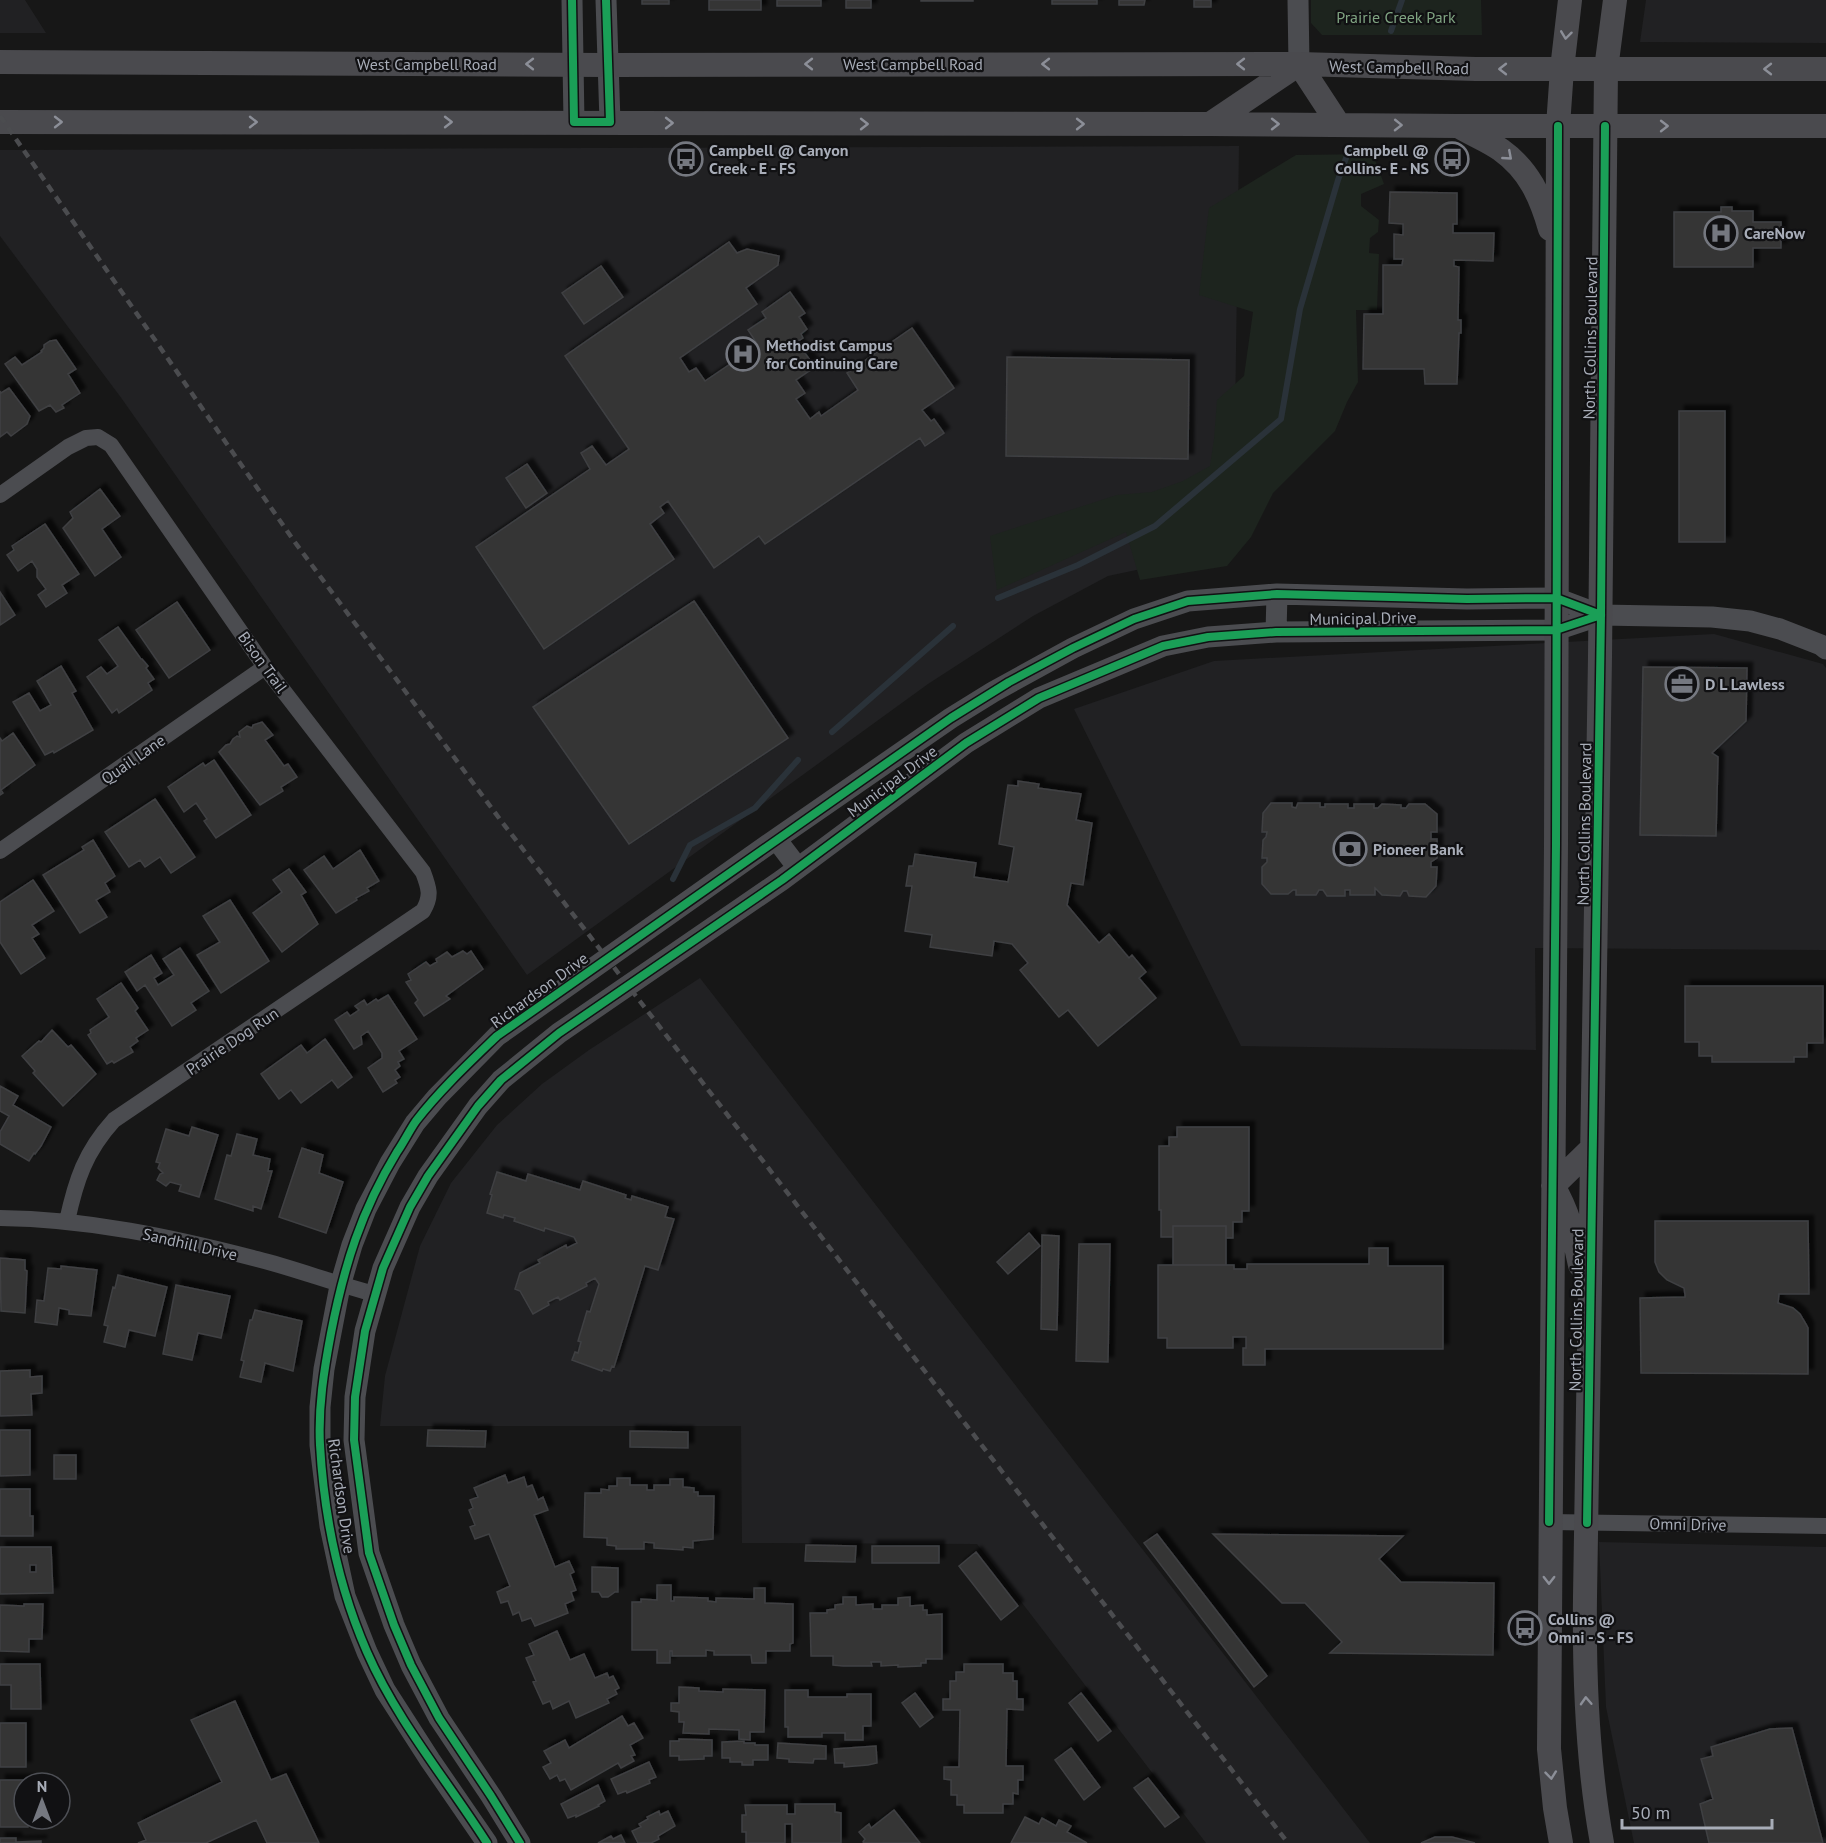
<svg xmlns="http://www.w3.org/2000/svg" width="1826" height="1843" font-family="'PT Sans',sans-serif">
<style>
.built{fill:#212123}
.green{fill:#1d241e}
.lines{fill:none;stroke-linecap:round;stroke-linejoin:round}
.stream{stroke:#2a3239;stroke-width:6}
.building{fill:#353536;stroke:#3f4043;stroke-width:1.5;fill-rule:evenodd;filter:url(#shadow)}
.minor{stroke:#4b4c50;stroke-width:16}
.tertiary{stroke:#4b4c50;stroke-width:21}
.secondary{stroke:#4a4a4e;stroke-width:24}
.rail{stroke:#4b4c4f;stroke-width:4.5;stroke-dasharray:8 6;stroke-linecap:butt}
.cycleway-casing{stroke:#111113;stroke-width:11}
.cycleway{stroke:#1a9f57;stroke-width:8}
.oneway{stroke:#8c8f98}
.labels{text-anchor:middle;stroke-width:4.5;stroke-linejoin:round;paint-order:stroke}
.park-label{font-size:16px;fill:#7fa381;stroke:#111113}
.street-label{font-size:16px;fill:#a8adb8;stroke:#111113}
.poi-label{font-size:16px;font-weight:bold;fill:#a8adb8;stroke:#111113;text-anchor:start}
</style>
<defs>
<filter id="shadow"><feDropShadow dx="5.5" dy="-5.5" stdDeviation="1.5" flood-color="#0009"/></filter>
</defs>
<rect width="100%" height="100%" fill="#171717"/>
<path class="built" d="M0,0h25l21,33h-46z
M1646,0h180v43l-186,-1z
M1239,146l-6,412h-40l-85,18 -75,40 -105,68 -401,291 -405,-576 -122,-163v-86z
M1714,634l109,30 3,4v282l-291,-2 1,102 -295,-4 -167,-337 140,-48z
M700,978l670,865h-164l-229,-299 -235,-1 -1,-117h-361l5,-50 35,-130 31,-63 46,-58 45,-41 47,-34z
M1599,1542l227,5v296h-192l-28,-136z"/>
<path class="green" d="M1311,0h170l1,35h-160l-11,-12z
M1373,154l11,30 -23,10v12l18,14 -1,12 -8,6 -1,15 10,1 -2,56h-21l2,72 -11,20 -12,29 -62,62 -22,44 -24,29 -87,14 -14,-48 -129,58 -7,-54 127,-41 35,-3 31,-11 27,-15 4,-27 3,-39 27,-24 9,-64 -54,-17 10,-87 87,-53z"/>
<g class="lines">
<path class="stream" d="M1391,31l11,-31
M998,598l80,-33 77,-39 126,-107 19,-110 38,-129 11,-30
M832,732l121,-106
M673,879l17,-34 65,-37 43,-48"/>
</g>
<path class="building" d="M642,0h27v4h-27z
M709,0h52v10h-52z
M777,0h44v6h-44z
M846,0h25v8h-25z
M921,0h52v1h-52z
M1052,0h45v4h-45z
M1119,0h26l-1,5h-25z
M1194,0h17v7h-17z
M1390,192l67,1v31h-4v9h41l-1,28 -39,-1v6l5,1 -1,53h3v13h-2l-2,51h-32l-1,-15h-61l1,-55h19v-49h19l1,-6h-9v-25l9,1v-11l-14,-1z
M1721,207h11v4h21v11h28v26h-28v19h-79v-55h47z
M729,242l8,11 10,-4 32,7 -1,9 -32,23 11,16 -77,54 9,14 7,-4 9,13 53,-36 -10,-15 18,-12 -4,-6 28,-20 15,21 -6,4 8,12 -6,5 2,4 -6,4 18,25 -19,13 9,13 -9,6 14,20 9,-7 2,4 37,-26 -11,-17 65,-45 42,60 -32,22 9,11 3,-2 10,14 -19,13 -5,-8 -155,106 -6,-8 -45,32 -46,-67 -8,6 4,6 -14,11 24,35 -130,90 -68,-102 114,-78 -9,-16 11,-7 14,19 23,-16 -64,-93z
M601,266l22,31 -39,27 -22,-31z
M56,340l20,29 -8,5 12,19 -18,12 2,3 -8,4 -6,-7 -11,6 -34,-47 10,-7 7,8 20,-13 -1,-1 3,-3v-3l6,-4z
M1007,357l182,3 -1,99 -182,-3z
M9,388l21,28 -3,8 -16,12 -4,-4 -7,5v-46l1,2z
M1679,411h46v131h-46z
M527,464l20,29 -21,15 -20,-30z
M100,489l20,27 -18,13 19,28 -26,19 -32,-48 10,-10 -3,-6z
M45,524l34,50 -17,11 5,8 -21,14 -8,-12 8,-6 -9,-12v-8l-5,-8 -14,10 -11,-16 7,-5 -2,-4z
M0,592l15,23 -15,10z
M694,601l94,137 -159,106 -96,-137z
M177,602l33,48 -41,28 -33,-48z
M118,627l23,32h1l6,7 -2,2 8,11 -6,4 4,7 -33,23 -2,-4 -5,4 -25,-36 14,-10 6,7 11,-8 -19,-26z
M61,666l15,25 -4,2 21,37 -39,23 -1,-2 -8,4 -32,-53 16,-9 11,18 11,-6 -14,-24z
M1643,667l104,1 -1,53 -34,32 6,4 -2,79 -76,-1z
M262,722l11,13 -8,5 19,26 4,-2 9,13 -16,10 2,4 -23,14 -41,-53 7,-7 4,-1 3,-5 4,-3 3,1 -1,-5 8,-6 5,2 1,-3z
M13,733l22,32 -34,25 2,3 -3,2v-57l2,3z
M214,760l37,55 -35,23 -12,-17 3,-2 -11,-16 -12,9 -16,-25 35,-24 2,3z
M1018,781l21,3 -1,4 43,6 -5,26 16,3 -9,62 -12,-2 -4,22 32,38 10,-9 20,24 3,-3 14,17 -7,6 17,20 -58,48 -30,-36 -9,7 -39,-47 8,-7 -16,-19 -18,-3 -2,15 -62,-9 2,-12 -27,-4 7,-45h-6l3,-20h4l2,-12 61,9 -2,14 34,5 6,-35 -15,-3 9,-59 10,1z
M155,799l40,58 -24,16 -11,-16 -15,10 -5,-7 -11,7 -24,-35z
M1271,803h21v4l4,1 2,-5h22v4h5v-3h23v4h6v-4h20v4h4l4,-4 19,1v3h5l3,-4h16l12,10v18h-6v7h6v19l-6,4v5h6l-1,19 -10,11 -17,-1 -2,-5h-4l-3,5 -18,-1 -7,-7v7h-25v-5h-5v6h-18l-4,-6h-4l-3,5h-20v-5h-3l-5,4h-17l-9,-10v-17l5,-5v-4h-5l1,-18 3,-3 1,-5h-5l1,-19z
M93,840l22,36 -10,7 5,9 -14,8 11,17 -27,16 -37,-58 41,-25 -2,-3z
M360,850l19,31 -12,7 2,3 -13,7 1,2 -21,13 -32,-43 20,-14 9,13z
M289,869l17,23 -5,3 17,29 -36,28 -29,-39 29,-21 -9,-12z
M33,880l21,31 -22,14 7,9 -7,4 13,20 -24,16 -21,-32v-40z
M230,900l39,61 -48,32 -24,-38 23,-13 -17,-26z
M180,948l29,43 -18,12 5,7 -24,16 -27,-41 -8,6 -12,-19 26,-17 11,18 -8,5 4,7 16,-10 -11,-16z
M463,951l4,3 4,-3 12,18 -37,27 4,3 -26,17 -9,-13 3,-3 -12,-18 5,-2 -3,-6 18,-12 4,4 7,-4 -1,-3 11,-7 5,5z
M121,983l17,25 -3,3 13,19 -12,8 2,3 -8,6 3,5 -19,11 -2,-2 -5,3 -19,-29 3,-2 -1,-3 19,-13 -12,-18z
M1685,986h138v57h-16v14h-13v5h-82v-6h-13v-14h-14z
M388,995l29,44 -18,12 5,8 -6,3 2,4 -5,4 5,7 -5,3 2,3 -14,9 -15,-24 14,-10v-5l-14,-22 -7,5 1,8 -8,5 -19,-29 12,-8 3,4 9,-6 -4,-4 9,-6 3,5 9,-6 2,2z
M52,1030l16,17 3,-2 25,29 -33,32 -30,-33 2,-2 -13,-15 17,-15 2,1z
M325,1039l27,38 -14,11 -6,-8 -31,23 -10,-13 -12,9 -18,-25 40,-29 6,8z
M0,1086l18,10 -5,9 38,22 -10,19 -6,8 -1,-1 -5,8 -29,-17v-12l9,-16 -9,-5z
M192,1127l26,8 -19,62 -20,-6 2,-6 -11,-3 -4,4 -9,-6 3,-6 3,-1 -5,-5 2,-5 -4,-1 10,-33 23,7z
M1177,1127h72v84h-7v11h-9v16h-7v-12h-53v11h-12v-27h-2v-64h10v-9h8z
M237,1134l20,5 -4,16 17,4 -2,12h4l-11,38 -8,-3v5l-38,-12 12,-44 4,1z
M302,1148l21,7 -4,18 24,9 -17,51 -47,-16z
M497,1172l29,9 2,-7 52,16 3,-9 43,14 -1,3 6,2 1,-4 36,11 -3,10 9,2 -16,51 -13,-4 -31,101 -2,-1 -2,5 -7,-2 -1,2 -30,-11 3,-8 3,1 3,-11 -3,-1 9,-30 3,1 9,-28 -4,-6 -9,5 1,3 -27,14 -2,-3 -10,5 1,3 -16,9 -13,-23 -5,-2 5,-16 20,-10 -2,-3 28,-15 1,3 10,-5 -3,-6 -29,-9 -1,3 -30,-10 1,-3 -11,-3 -1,3 -16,-5 5,-18 -2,-1z
M1655,1221h153l1,73h-30l-1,9 15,5 7,6 6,10 2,4v46l-167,-1 -1,-75 45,-1v-2l-1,-7 -17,-8 -8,-8 -4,-10z
M1173,1226h53v39h-53z
M1029,1233l11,13 -32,28 -11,-12z
M1042,1235l17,1 -2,94 -16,-1z
M1079,1244h31l-2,118 -32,-1z
M1369,1248h19v18h55v83h-178v16h-22v-17h3v-11h-13v11h-66v-10h-9v-73h76v4h13v-5h122z
M0,1258l25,2v10l2,1 -2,42 -24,-2z
M61,1266l36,4 -6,46 -22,-2v-4l-10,-2 -2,17 -22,-3 2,-22 7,1 4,-33 13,1z
M118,1275l49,12 -12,49 -26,-6 -4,17 -21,-5 4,-16 -4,-1 9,-38 2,1z
M176,1285l54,11 -9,42 -23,-5 -6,27 -29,-6z
M255,1310l47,11 -9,50 -28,-8 -4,19 -21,-5 4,-16 -3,-1 9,-40h2z
M30,1370v7l12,-1v17l-11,1 1,21 -32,1v-45z
M0,1430h30v45l-30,1z
M428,1430l58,1 -1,16 -58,-1z
M630,1431l58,1v16l-58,-1z
M54,1455h22v24h-22z
M505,1475l3,8 16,-6 3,10 5,-2 6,15 5,-3 5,13 -14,5 21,52 14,-6 5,11 -4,2 6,16 -5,2 3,8 -9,4 3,9 -33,13 -4,-8 -9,3 -3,-9 -6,3 -5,-14 -7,2 -4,-11 13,-6 -21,-52 -14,5 -5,-12 5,-2 -6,-15 4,-2 -3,-8 8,-3 -4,-9z
M617,1478h13v7h17v5h7v-5h16v-6h13v8l11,1v4h4v4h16l-1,43 -20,2v7l-10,-1v3l-29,-2v-5l-10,-1v7h-28v-3l-9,-1v-7l-23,-1 1,-44h16v-4l8,1v-4h8z
M0,1489h30v27h3v20h-33z
M1157,1534l110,142 -13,11 -110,-144z
M1213,1534l190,2 -24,23 22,23 93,1 -1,72 -163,-2 12,-11 -37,-39h-23z
M806,1545l50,1 -1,16 -50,-1z
M872,1546h67v17h-67z
M0,1547h51l2,46 -53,1zM30,1565h6v7h-6z
M976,1552l42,54 -17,14 -42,-54z
M592,1567l26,1v24h-3l-7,5h-6l-3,-5h-7z
M657,1585h14v16h3v-4l34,1v3l8,1v-4l38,1v-11h11v15l28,1v39l-3,1v7h-24v12h-14l-1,-8h-37v-4l-8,-1v6h-34v-5h-2v12h-13v-13h-25v-48h9v-3l16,1z
M843,1597h13v8l17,-1v5h9v-4h16v-7l12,-1v9l13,-1v5h4v5l15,-1v45h-16v4h-5v3l-23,1v-2l-17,1v-4h-10l1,4h-29l-10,-1v-9h-22l-1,-43h17v-3l8,-1v-4l8,-1z
M24,1604h19l-1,35h-13v13l-29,-1v-46l24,1z
M557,1631l13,29 14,-6 11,24 12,-5 2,5 4,-2 6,12 -4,2 2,4 -10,5 2,4 -33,15 -7,-17 -16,8 -3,-8 -7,3 -10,-22 3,-1 -10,-23 8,-3 -5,-11z
M0,1664h40l1,45h-30v-24h-11z
M964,1664h39v9h10v8h4v18h6v11l-16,-1 -1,57h17v14h-5v14l-5,-1v11h-10v9h-39v-8h-7v-10h-6v-15l-7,-1v-12h15l1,-57h-17v-11h7v-18h6v-9h8z
M679,1687l20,1v3l24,1v-3l42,1 -1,42h-14v8l-11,-1v-9l-30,-1v5l-26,-1 1,-11h-5v-10l-8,-1v-8h8z
M785,1690h23v7h39v-3h24v32h-8v14h-18v-7h-23v4h-34v-10h-3z
M915,1693l18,24 -13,10 -18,-24z
M1081,1693l30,38 -13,10 -29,-38z
M235,1701l36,79 15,-6 33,69h-52l-11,-23 -50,23h-68l8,-3 -8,-17 84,-41 -31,-62z
M622,1716l6,10 6,-3 9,15 -13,7 5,10 -4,1 3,5 -13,7 -3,-5 -47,27 -6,-11 -5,2 -3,-6 -7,4 -7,-12 8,-4 -7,-12 21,-11 4,8z
M0,1723h26v44h-26z
M1792,1728l31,115h-114l-9,-39 13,-5 -12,-40 12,-3 -2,-9 59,-18z
M679,1739l33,1v16h-8v3l-25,1v-4h-9v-15h9z
M744,1741v2h11v2h13v15h-15v5h-11v-3h-12v-4h-8v-16z
M778,1743l48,3v13h-12l-1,4 -24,-1v-3l-12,-1z
M876,1746l1,17 -9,2 -24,2v-4h-9l-1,-14z
M1071,1748l29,39 -16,13 -29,-40z
M649,1762l7,15 -7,3 1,3 -23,10 -1,-2 -8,3 -7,-15z
M1148,1778l31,39 -14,10 -31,-39z
M0,1780h29v3h-5v36h5l-1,8h-28z
M598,1785l7,16 -7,4 1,1 -23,11v-2l-8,3 -7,-14z
M795,1804h40v8l6,1v30h-49v-19h-7v19h-39v-11h-4v-17h4l-1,-10h42v9h8z
M894,1810l26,33h-56l-1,-1 2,-3 -6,-7 10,-8 2,4z
M659,1811l1,4 8,-4 7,15 -17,10 1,3 -8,4h-13l-6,-12 9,-4 -2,-3 9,-5 -1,-2z
M1025,1817l14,7 3,-6 14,8 3,-6 12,6 -4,6 20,11h-76z
M621,1835l4,8h-27l13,-7 2,3z
M1435,1837h17l23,6h-54z
M0,1838h16v4l25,-1v2h-41z"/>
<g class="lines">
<path class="minor" d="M0,495l68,-48 18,-9 12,-1 13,8 154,222 158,205c6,16 9,24 0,39l-309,209c-29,32 -38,60 -47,101
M0,851l265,-184
M0,1218c88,1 172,19 257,41 40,10 78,25 118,35
M1549,1522l277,4"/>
<path class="tertiary" d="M572,0l2,122
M606,0l4,122
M1298,0l1,64
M1276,632l1,-38
M776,839l22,29
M487,1843l-57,-83 -45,-70 -18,-38 -22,-56 -15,-70 -10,-81v-38l4,-38 16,-83 12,-41 14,-36 24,-46 25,-40 22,-26 60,-61 279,-197 175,-121 42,-26 80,-44 61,-29 54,-18 89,-7 190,5 89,-1 45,17 111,2 38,4 30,8 41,16 5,4
M520,1843l-29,-47 -52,-78 -28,-53 -17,-40 -25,-72 -15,-113 1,-43 10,-66 18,-63 27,-61 18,-31 50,-70 23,-26 58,-47 223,-153 184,-137 73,-45 124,-52 45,-9 68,-5 280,-2 45,-15"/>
<path class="secondary" d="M0,62l607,3 692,-1 177,5h350
M1299,64l40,61
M0,122l1210,2 247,2h369
M1210,124l89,-60
M1460,127c13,8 29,14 41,23 28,20 40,47 49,79
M1580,1265c-6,-29 -12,-54 -27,-79l39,-38
M1561,1843l-6,-35 -6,-59 7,-904 2,-719 4,-57 8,-69
M1602,1843c-15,-82 -18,-164 -17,-246l15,-940 6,-588 9,-69"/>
<path class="rail" d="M0,116l294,425 208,281 786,1021"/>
<g class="cycleway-casing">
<path id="cycleway" d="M572,0l2,122h36l-4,-122
M1549,1522l7,-677 2,-719
M1587,1523l14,-908 4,-489
M487,1843c-40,-63 -90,-122 -120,-191 -28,-64 -43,-137 -47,-207 -2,-38 4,-75 11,-112 13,-67 30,-122 66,-181 7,-10 12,-21 19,-31 24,-31 53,-58 81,-85l454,-318 58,-36 64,-34 61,-29 54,-18 89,-7 190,5 89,-1 45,17
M520,1843l-29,-47 -52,-78 -28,-53 -17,-40 -25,-72 -15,-113 1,-43 10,-66 18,-63 27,-61 18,-31 50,-70 23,-26 58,-47 223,-153 184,-137 73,-45 124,-52 45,-9 68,-5 280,-2 45,-15"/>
</g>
<use href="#cycleway" class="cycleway"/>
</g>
<defs><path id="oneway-chevron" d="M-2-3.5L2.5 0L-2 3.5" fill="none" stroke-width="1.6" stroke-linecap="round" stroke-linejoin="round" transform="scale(1.5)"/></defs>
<g class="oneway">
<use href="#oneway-chevron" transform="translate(1566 35) rotate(97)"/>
<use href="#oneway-chevron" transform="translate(530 64) rotate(-180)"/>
<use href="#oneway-chevron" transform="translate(809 64) rotate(180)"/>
<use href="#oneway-chevron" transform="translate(1046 64) rotate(180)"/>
<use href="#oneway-chevron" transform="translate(1241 64) rotate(180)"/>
<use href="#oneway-chevron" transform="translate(1503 69) rotate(-180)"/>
<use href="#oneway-chevron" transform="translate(1768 69) rotate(180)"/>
<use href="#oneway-chevron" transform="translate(58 122)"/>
<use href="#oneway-chevron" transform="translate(253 122)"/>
<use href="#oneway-chevron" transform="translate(448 122)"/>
<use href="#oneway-chevron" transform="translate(669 123)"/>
<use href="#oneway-chevron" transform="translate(864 124)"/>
<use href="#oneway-chevron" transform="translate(1080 124)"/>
<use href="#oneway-chevron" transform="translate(1275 124)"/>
<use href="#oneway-chevron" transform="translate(1398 125) rotate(1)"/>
<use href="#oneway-chevron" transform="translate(1664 126)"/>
<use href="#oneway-chevron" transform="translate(1508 156) rotate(41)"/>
<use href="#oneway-chevron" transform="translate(1549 1580) rotate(90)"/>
<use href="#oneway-chevron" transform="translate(1586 1701) rotate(-93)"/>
<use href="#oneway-chevron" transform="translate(1551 1775) rotate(84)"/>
</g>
<defs>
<g id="bus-ring" transform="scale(1.725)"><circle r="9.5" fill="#111113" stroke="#757880" stroke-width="1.5"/><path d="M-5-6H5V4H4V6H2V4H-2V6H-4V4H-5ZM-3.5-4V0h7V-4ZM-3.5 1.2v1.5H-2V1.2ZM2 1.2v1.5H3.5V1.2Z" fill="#757880"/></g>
<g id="hospital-ring" transform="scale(1.725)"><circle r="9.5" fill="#111113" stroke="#757880" stroke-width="1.5"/><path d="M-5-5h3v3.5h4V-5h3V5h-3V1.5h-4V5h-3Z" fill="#757880"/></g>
<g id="office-ring" transform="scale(1.725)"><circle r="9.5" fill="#111113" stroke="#757880" stroke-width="1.5"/><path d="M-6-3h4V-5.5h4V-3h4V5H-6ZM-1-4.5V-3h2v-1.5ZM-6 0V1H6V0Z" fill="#757880"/></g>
<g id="bank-ring" transform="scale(1.725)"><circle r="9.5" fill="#111113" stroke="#757880" stroke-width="1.5"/><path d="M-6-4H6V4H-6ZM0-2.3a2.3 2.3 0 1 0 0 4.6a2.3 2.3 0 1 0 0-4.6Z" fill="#757880"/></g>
</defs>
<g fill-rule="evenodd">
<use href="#bus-ring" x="686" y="159"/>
<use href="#bus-ring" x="1452" y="159"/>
<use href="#hospital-ring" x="1721" y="233"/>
<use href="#hospital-ring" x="743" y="354"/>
<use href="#office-ring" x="1682" y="684"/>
<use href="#bank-ring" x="1350" y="849"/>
<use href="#bus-ring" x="1525" y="1628"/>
</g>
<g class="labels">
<g class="park-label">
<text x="1396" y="23">Prairie Creek Park</text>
</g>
<g class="street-label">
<text x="427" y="70">West Campbell Road</text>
<text x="913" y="70">West Campbell Road</text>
<text transform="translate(1399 67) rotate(1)" y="6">West Campbell Road</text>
<text transform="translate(1590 338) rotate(-89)" y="6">North Collins Boulevard</text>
<text transform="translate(1363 618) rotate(-1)" y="6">Municipal Drive</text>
<text transform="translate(263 662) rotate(54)" y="6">Bison Trail</text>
<text transform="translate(133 759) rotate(-35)" y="6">Quail Lane</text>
<text transform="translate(892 781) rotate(-37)" y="6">Municipal Drive</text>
<text transform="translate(1584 824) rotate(-89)" y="6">North Collins Boulevard</text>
<text transform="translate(539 990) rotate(-36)" y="6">Richardson Drive</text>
<text transform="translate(232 1041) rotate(-34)" y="6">Prairie Dog Run</text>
<text transform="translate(190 1244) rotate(13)" y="6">Sandhill Drive</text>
<text transform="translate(1576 1310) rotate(-89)" y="6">North Collins Boulevard</text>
<text transform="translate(342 1496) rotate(82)" y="6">Richardson Drive</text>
<text transform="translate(1688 1524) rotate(1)" y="6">Omni Drive</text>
</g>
<g class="poi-label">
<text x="709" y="156">Campbell @ Canyon<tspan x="709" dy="18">Creek - E - FS</tspan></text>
<text x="1429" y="156" text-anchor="end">Campbell @<tspan x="1429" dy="18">Collins- E - NS</tspan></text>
<text x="1744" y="239">CareNow</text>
<text x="766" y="351">Methodist Campus<tspan x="766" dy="18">for Continuing Care</tspan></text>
<text x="1705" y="690">D L Lawless</text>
<text x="1373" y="855">Pioneer Bank</text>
<text x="1548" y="1625">Collins @<tspan x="1548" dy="18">Omni - S - FS</tspan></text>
</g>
</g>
<g transform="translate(42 1801)"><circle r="28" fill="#111113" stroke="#4d4f55" stroke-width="1.5"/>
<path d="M0-4.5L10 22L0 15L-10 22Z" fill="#757880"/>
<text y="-9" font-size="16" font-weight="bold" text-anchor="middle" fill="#a8adb8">N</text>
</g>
<path d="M1622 1819v9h150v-9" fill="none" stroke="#a8adb8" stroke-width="3"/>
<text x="1631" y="1819" font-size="18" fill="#a8adb8" stroke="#111113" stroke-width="4.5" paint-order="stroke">50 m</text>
</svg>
